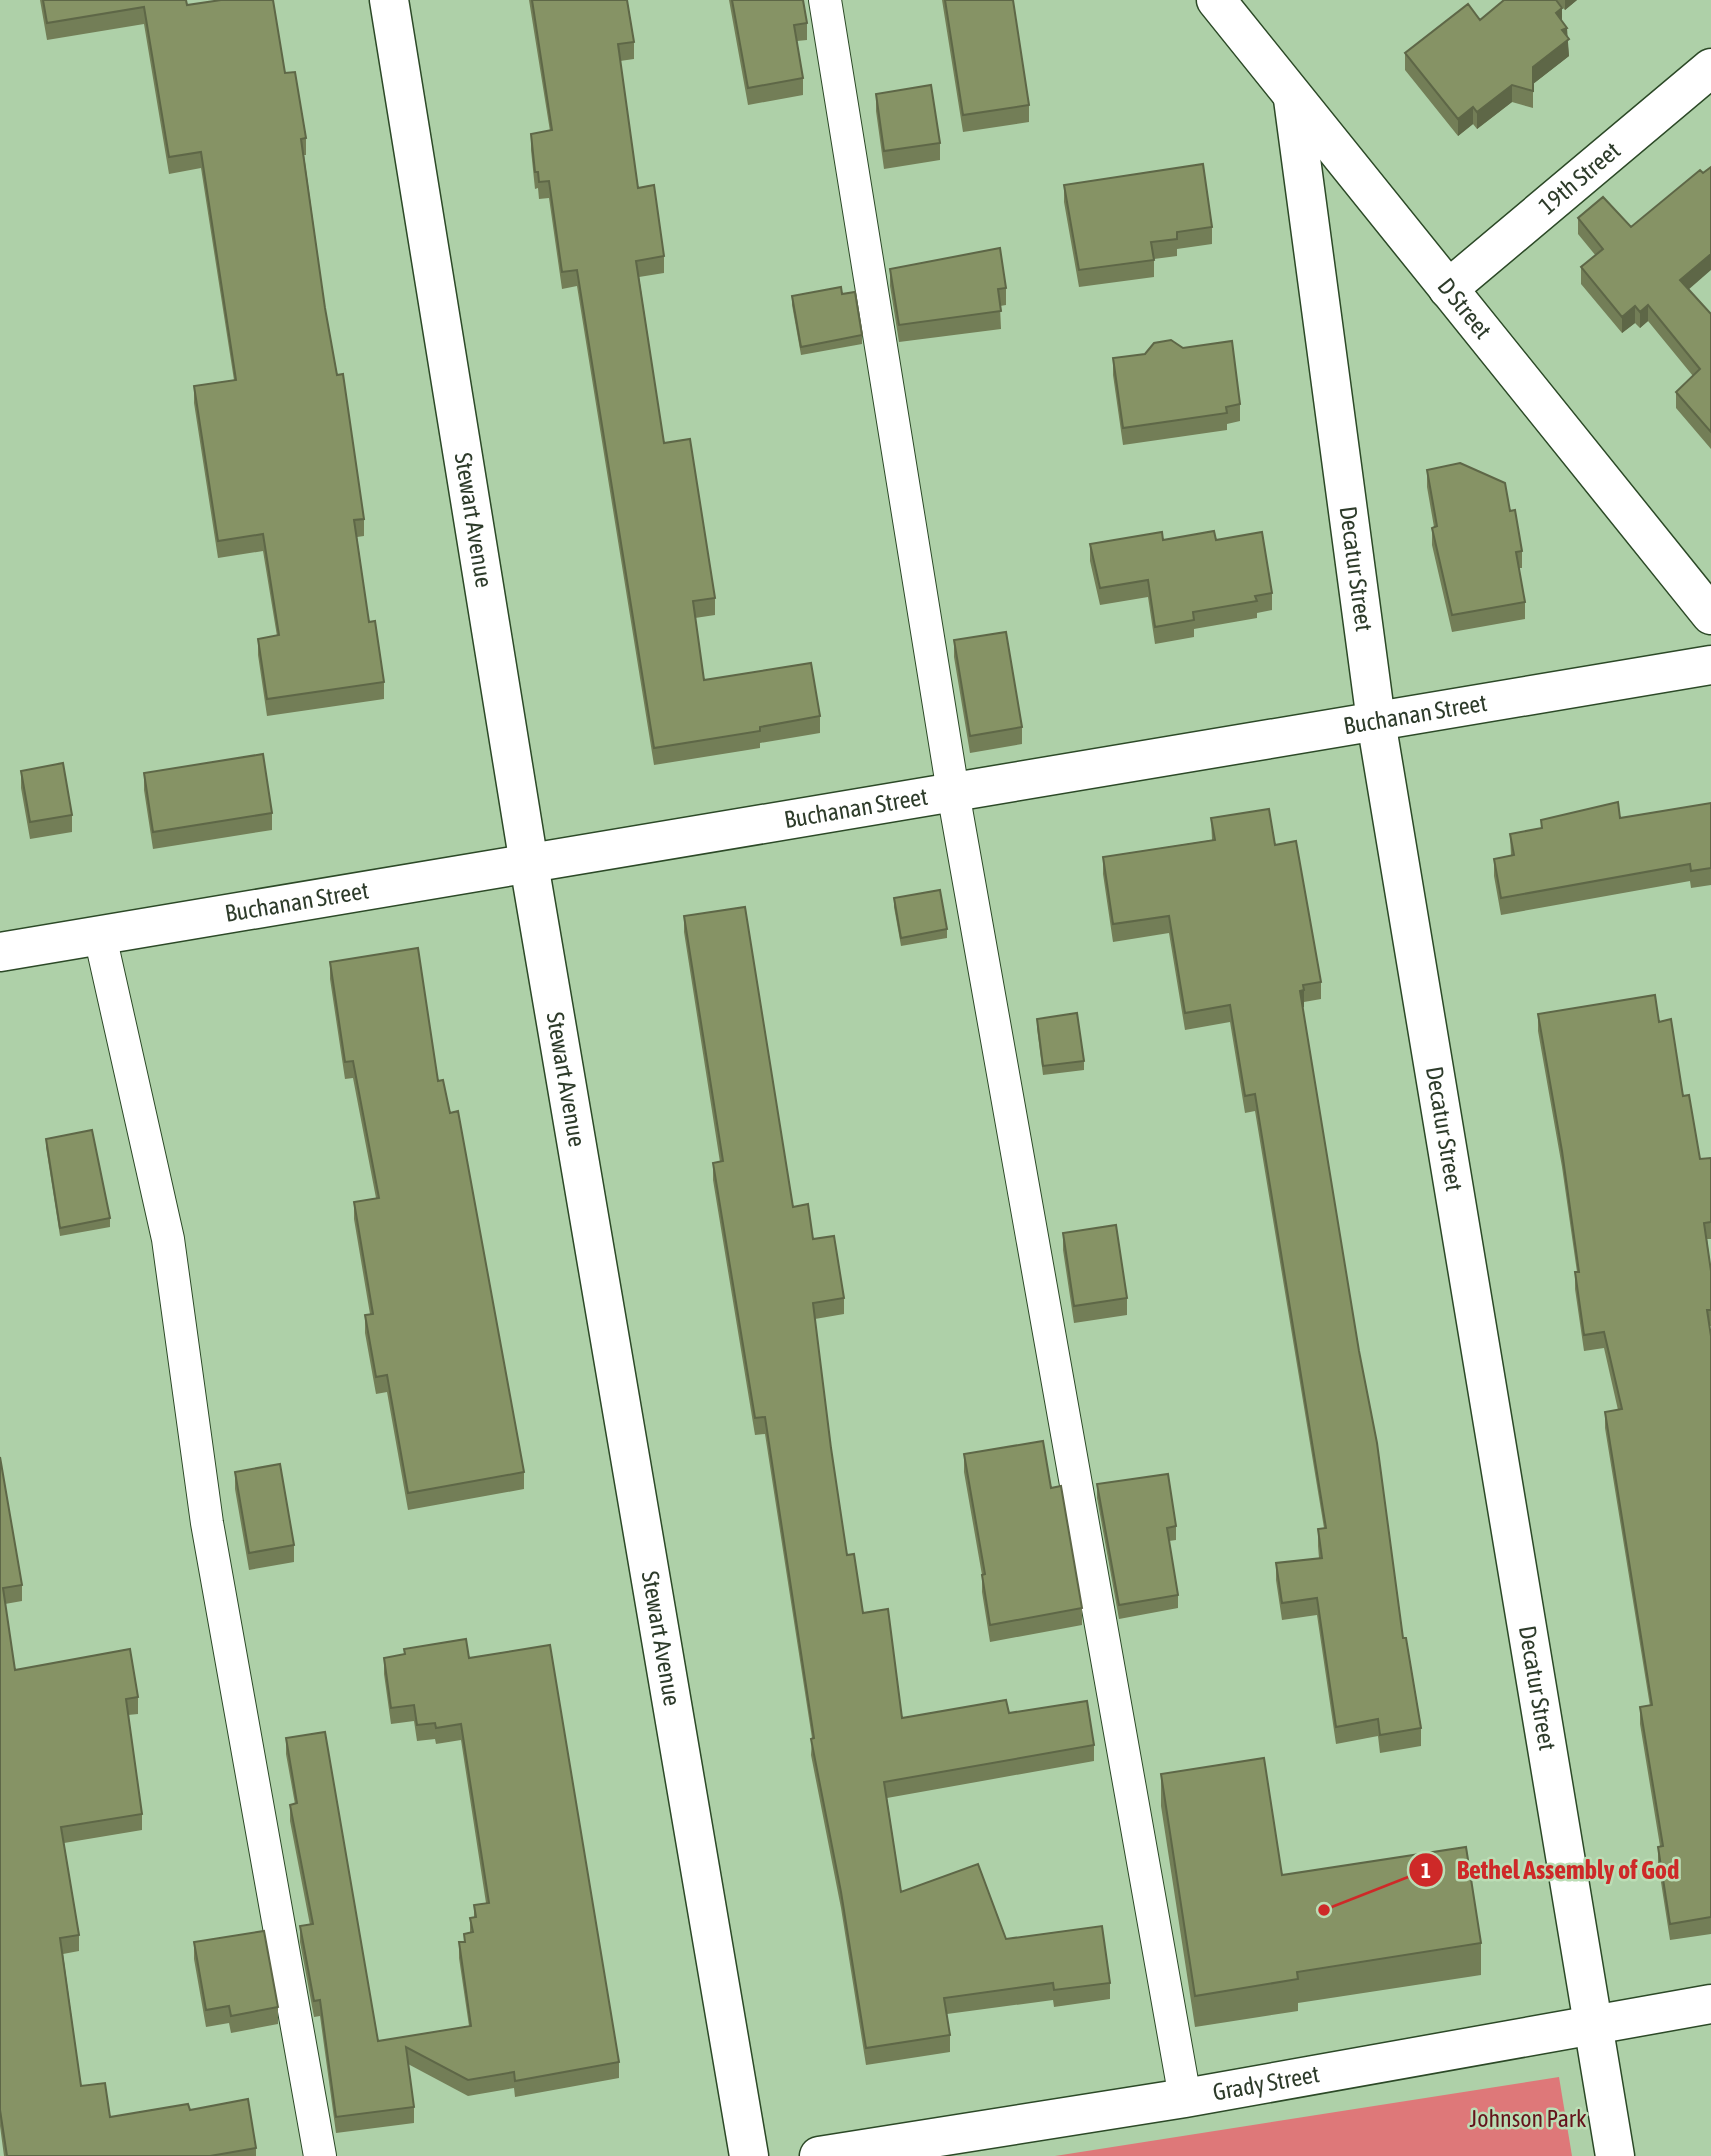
<svg xmlns="http://www.w3.org/2000/svg" width="1711" height="2156" font-family="'Asap Condensed',sans-serif">
<style>
.green{fill:#de7879}
.lines{fill:none;stroke-linecap:round;stroke-linejoin:round}
.service-casing{stroke:#2c4927;stroke-width:34}
.minor-casing{stroke:#2c4927;stroke-width:41}
.service{stroke:#fff;stroke-width:32}
.minor{stroke:#fff;stroke-width:38}
.wall{fill:#737e57}
.shaded-wall{fill:#5e6747}
.building{fill:#869365;stroke:#5e6747;stroke-width:2}
.labels{text-anchor:middle;stroke-width:5;stroke-linejoin:round;paint-order:stroke}
.street-label{font-size:24px;fill:#2d3b2a;stroke:#bbddb5}
.park-label{font-size:24px;fill:#64131b;stroke:#bbddb5}
.leader{fill:none;stroke:#ce2928;stroke-width:2.5}
.callout-dot{fill:#ce2928;stroke:#bbddb5;stroke-width:2.5}
.mark-label{font-size:21px;text-anchor:middle;font-weight:bold;fill:#fff}
.callout-label{font-size:26px;text-anchor:middle;font-weight:bold;fill:#ce2928;stroke:#bbddb5;stroke-width:5;stroke-linejoin:round;paint-order:stroke}
</style>
<rect width="100%" height="100%" fill="#aed0a8"/>
<path class="green" d="M1559,2077l13,79h-517z"/>
<g class="lines">
<g class="service-casing">
<path id="service" d="M825,0l128,792 232,1306
M100,936l68,303 39,284 113,633"/>
</g>
<g class="minor-casing">
<g id="minor">
<path id="s1" d="M389,0l140,864 220,1292"/>
<path id="s2" d="M1216,0l495,615"/>
<path id="s3" d="M1293,99l83,622 239,1435"/>
<path id="s4" d="M1448,289l263,-221"/>
<path id="s5" d="M0,952l1711,-287"/>
<path id="s6" d="M819,2156l366,-58 526,-94"/>
</g>
</g>
<use href="#service" class="service"/>
<use href="#minor" class="minor"/>
</g>
<path class="wall" d="M40,0h146l1,5 98,68 21,65v17h-2l21,153 39,211v17l-7,1 12,85 15,60v17l-117,17 -9,-61v-16l19,-3 -14,-85 -45,7 -24,-155v-17l40,-6 -33,-212 -32,6 -25,-150 -97,16z
M529,0h98l7,42v17l-14,2 18,127 26,68v17l-25,4 25,166 51,155v17l-20,3 9,62 116,36v17l-60,10v5l-106,17 -77,-479 -15,3 -13,-91 -10,1 -1,-11 -3,1 -4,-39v-16l19,-3z
M729,0h74l4,23v17l-10,1 6,37v17l-55,10z
M942,0h71l16,105v17l-66,10z
M1504,0h73l-12,10 -4,-4 1,15 5,16 2,19 -36,28v24l-21,-6 -35,27 -4,-5 -15,12 -53,-66v-17l75,-33z
M876,94l64,49v17l-56,9 -8,-58z
M1064,185l148,42v17l-35,5v7l-23,3v18l-75,10 -15,-85z
M1578,218l110,71 23,25v135l-35,-41v-16l17,-16 -45,-55 -8,7 -5,-5 -13,10 -41,-49v-17l15,-11 -18,-22z
M890,269l116,19v17l-6,1 1,23 -102,13 -9,-56z
M792,296l70,39v9l-61,11 -9,-50z
M1113,358l127,46v17l-13,3v6l-104,15 -10,-70z
M1427,470l95,81v17h-3l6,34v17l-73,13 -20,-87v-17l2,-1 -7,-40z
M1163,540h53l56,53v17l-15,3v5l-63,11v8l-39,7 -7,-47 -48,8 -10,-44v-17z
M954,640l68,87v17l-52,9 -16,-96z
M21,771l51,44v17l-42,7 -9,-51z
M144,773l128,40v17l-119,19 -9,-59z
M1711,803v82l-20,3 -1,-7 -189,34 -7,-39v-17l17,-3 -1,-22 31,-6v-8l79,-2z
M1211,818l64,27 46,137v17l-17,3v5l-2,1 101,630 18,90v18l-41,7 -2,-17 -42,8 -19,-129 -35,5 -6,-40v-17l43,-5 -1,-12v-17l6,-1 -69,-417 -10,2 -15,-91 -45,8 -16,-97 -56,9 -10,-68v-17l109,-17z
M894,898l53,31v9l-46,8 -7,-39z
M684,916l109,291 20,32 31,59v16l-29,5 16,129 16,107 16,58 39,105 107,-5 85,32v16l-207,37 14,94 105,47 104,44v16l-56,8 -1,-7 -106,14 3,21v17l-84,13 -25,-157 -30,-153 1,-17 -47,-304 -10,1 -42,-255v-17l7,-1 -36,-230z
M330,962l108,119 86,391v17l-116,21 -21,-118 -11,2 -11,-61v-18l5,-1 -16,-95v-17l22,-4 -23,-120 -8,1 -15,-100z
M1538,1014l121,8 24,74 17,63 11,-1v81h-4l4,32v55h-2l2,10v598l-41,6 -12,-77v-16l2,-1 -20,-122v-17l10,-1 -45,-278v-16l13,-2 -14,-62 -20,3 -9,-62v-17h2l-15,-105 -24,-136z
M1037,1019l47,42v9l-41,5 -6,-47z
M46,1139l64,79v9l-50,9 -14,-89z
M1063,1233l64,65v17l-53,8 -11,-73z
M964,1454l87,34 31,120v17l-92,17 -8,-50v-17l-18,-103z
M0,1457l22,128v16l-17,3 10,66 123,27v17l-10,1 14,99v16l-78,13 15,92v16l-16,3 18,132 29,31 80,-7 66,38v8h-252l-4,-30z
M235,1472l59,73v17l-45,8 -14,-81z
M1097,1484l79,42v14l-7,1 9,54v13l-59,11 -22,-121z
M404,1649l65,9 150,404v16l-104,19 -1,-9 -46,8 -60,-32 6,43v16l-78,10 -16,-117 -6,1 -14,-75v-16l10,-1 -20,-104v-16l5,-1 -9,-50v-16l92,303 91,-15 -10,-68v-16h5v-8l6,-2v-14h4v-13l12,-2 -25,-163 -25,4 -1,-5 -18,2 -3,-20 -23,3 -7,-50v-16l20,-3z
M1161,1774l121,101 199,68v32l-183,28v8l-103,16 -34,-221z
M194,1942l84,65v17l-47,9 -2,-10 -23,4 -12,-68z"/>
<path class="shaded-wall" d="M1565,0h12l-12,10z
M1562,8v17l-6,-12z
M1567,28l2,28 -36,28v-17l29,-37z
M1512,85v17l-35,27v-17z
M1473,107v17l-15,12v-17z
M1711,254v16l-31,27v-17z
M1648,305v16l-8,7v-16z
M1635,306v17l-13,10v-16z
M1304,990v17l-4,1v-17z"/>
<path class="building" d="M43,0h143l1,5 34,-5h52l12,73 10,-1 11,66 -5,1 24,169 12,67 6,-1 21,145 -10,1 15,102 6,-1 9,61 -117,17 -9,-60 21,-4 -16,-101 -45,7 -24,-155 42,-6 -35,-228 -32,5 -25,-150 -97,16z
M532,0h95l7,42 -16,2 20,144 16,-3 10,71 -28,5 28,182 26,-4 25,159 -22,3 11,79 107,-17 9,53 -60,11v4l-106,17 -77,-478 -15,2 -13,-91 -10,1 -1,-10h-3l-4,-38 21,-4z
M732,0h71l4,23 -13,2 9,53 -55,10z
M945,0h68l16,105 -66,10z
M1504,0h52l6,8 -6,5 11,15 -5,2 7,9 -36,28v24l-21,-6 -35,27 -4,-5 -15,12 -53,-66 63,-49 12,16z
M931,85l9,58 -56,8 -8,-57z
M1203,164l9,63 -35,5v7l-26,3 3,18 -75,10 -15,-85z
M1711,167v87l-31,26 31,34v118l-35,-40 24,-23 -52,-64 -8,7 -5,-6 -13,11 -41,-50 22,-18 -25,-31 25,-21 28,30 69,-57 3,3z
M1000,248l6,40 -8,1 3,22 -102,14 -9,-56z
M841,287l1,7 13,-2 7,43 -61,12 -9,-51z
M1171,340l12,8 49,-7 8,63 -14,3 1,6 -104,15 -10,-70 32,-4 9,-11z
M1460,463l45,20 5,28 5,-1 7,41 -6,1 9,50 -73,13 -20,-87 5,-2 -10,-56z
M1214,531l2,9 46,-8 10,61 -17,3 2,5 -64,11 1,8 -39,7 -7,-47 -48,8 -10,-44 72,-12 1,8z
M1006,632l16,95 -52,9 -16,-96z
M263,754l9,59 -119,19 -9,-59z
M63,763l9,52 -42,7 -9,-51z
M1618,802l2,16 91,-15v65l-20,3 -1,-7 -189,34 -7,-39 20,-4 -4,-21 32,-6 -1,-8z
M1269,809l6,36 21,-4 25,141 -18,3 1,5 -4,1 59,360 18,92 26,195h3l15,90 -41,7 -2,-16 -42,8 -19,-129 -35,5 -6,-40 46,-5 -4,-29 8,-1 -71,-434 -10,2 -15,-91 -45,8 -16,-97 -56,8 -10,-67 112,-17 -4,-22z
M940,890l7,39 -46,9 -7,-40z
M745,907l48,300 15,-3 5,35 21,-3 10,62 -31,5 18,145 16,107 7,-1 9,59 25,-4 14,109 104,-18 3,13 78,-12 7,44 -210,37 17,110 77,-28 28,75 96,-13 8,57 -56,7 -1,-7 -109,15 6,37 -84,13 -25,-156 -30,-153 3,-1 -49,-321 -10,1 -42,-255 10,-2 -39,-245z
M418,948l20,133 5,-1 7,33 8,-2 66,361 -116,21 -21,-118 -11,2 -11,-62 8,-1 -19,-112 25,-4 -26,-137 -8,1 -15,-100z
M1655,995l4,27 12,-3 12,77 6,-1 11,64 11,-1v64l-7,1 7,48v39h-4l4,26v581l-41,7 -12,-77 5,-1 -23,-139 12,-2 -47,-293 17,-3 -18,-77 -20,3 -9,-63h4l-17,-121 -24,-137z
M1077,1013l7,48 -41,5 -6,-47z
M92,1130l18,88 -50,10 -14,-89z
M1116,1225l11,73 -53,8 -11,-73z
M1043,1441l8,47 10,-2 21,122 -92,17 -8,-50 3,-1 -21,-120z
M0,1457l22,128 -19,3 12,82 115,-21 8,48 -12,2 16,115 -81,13 18,108 -19,3 21,148 24,-3 5,34 78,-13 2,6 58,-11 8,49 -46,8h-203l-7,-46z
M280,1464l14,81 -45,8 -14,-81z
M1168,1474l8,52 -9,2 11,67 -59,10 -22,-121z
M466,1639l3,19 81,-13 69,417 -104,19 -1,-9 -46,8 -62,-33 8,60 -78,10 -16,-117 -6,1 -14,-75 13,-2 -23,-119 7,-2 -11,-65 39,-6 53,309 93,-15 -12,-84h6l-1,-8 9,-2 -3,-14 6,-1 -2,-12 15,-2 -28,-179 -25,4 -1,-5 -18,2 -3,-20 -23,3 -7,-50 21,-4 -1,-5z
M1264,1758l18,117 184,-28 15,96 -184,29 1,7 -103,17 -34,-222z
M264,1931l14,76 -47,9 -2,-10 -23,4 -12,-68z"/>
<g class="labels">
<g class="street-label">
<text dy="8" stroke="none"><textPath href="#s4" startOffset="172">19th Street</textPath></text>
<text dy="8" stroke="none"><textPath href="#s2" startOffset="396">D Street</textPath></text>
<text dy="8" stroke="none"><textPath href="#s1" startOffset="527">Stewart Avenue</textPath></text>
<text dy="8" stroke="none"><textPath href="#s3" startOffset="474">Decatur Street</textPath></text>
<text dy="8" stroke="none"><textPath href="#s5" startOffset="1435">Buchanan Street</textPath></text>
<text dy="8" stroke="none"><textPath href="#s5" startOffset="868">Buchanan Street</textPath></text>
<text dy="8" stroke="none"><textPath href="#s5" startOffset="301">Buchanan Street</textPath></text>
<text dy="8" stroke="none"><textPath href="#s1" startOffset="1094">Stewart Avenue</textPath></text>
<text dy="8" stroke="none"><textPath href="#s3" startOffset="1041">Decatur Street</textPath></text>
<text dy="8" stroke="none"><textPath href="#s1" startOffset="1661">Stewart Avenue</textPath></text>
<text dy="8" stroke="none"><textPath href="#s3" startOffset="1608">Decatur Street</textPath></text>
<text dy="8" stroke="none"><textPath href="#s6" startOffset="453">Grady Street</textPath></text>
</g>
<g class="park-label">
<text x="1528" y="2127">Johnson Park</text>
</g>
</g>
<path class="leader" d="M1324 1910L1426 1870"/>
<g class="callout-dot">
<circle cx="1324" cy="1910" r="7"/>
<circle cx="1426" cy="1870" r="18"/>
</g>
<g class="mark-label">
<text x="1426" y="1878">1</text>
</g>
<g class="callout-label">
<text x="1568" y="1879">Bethel Assembly of God</text>
</g>
</svg>
